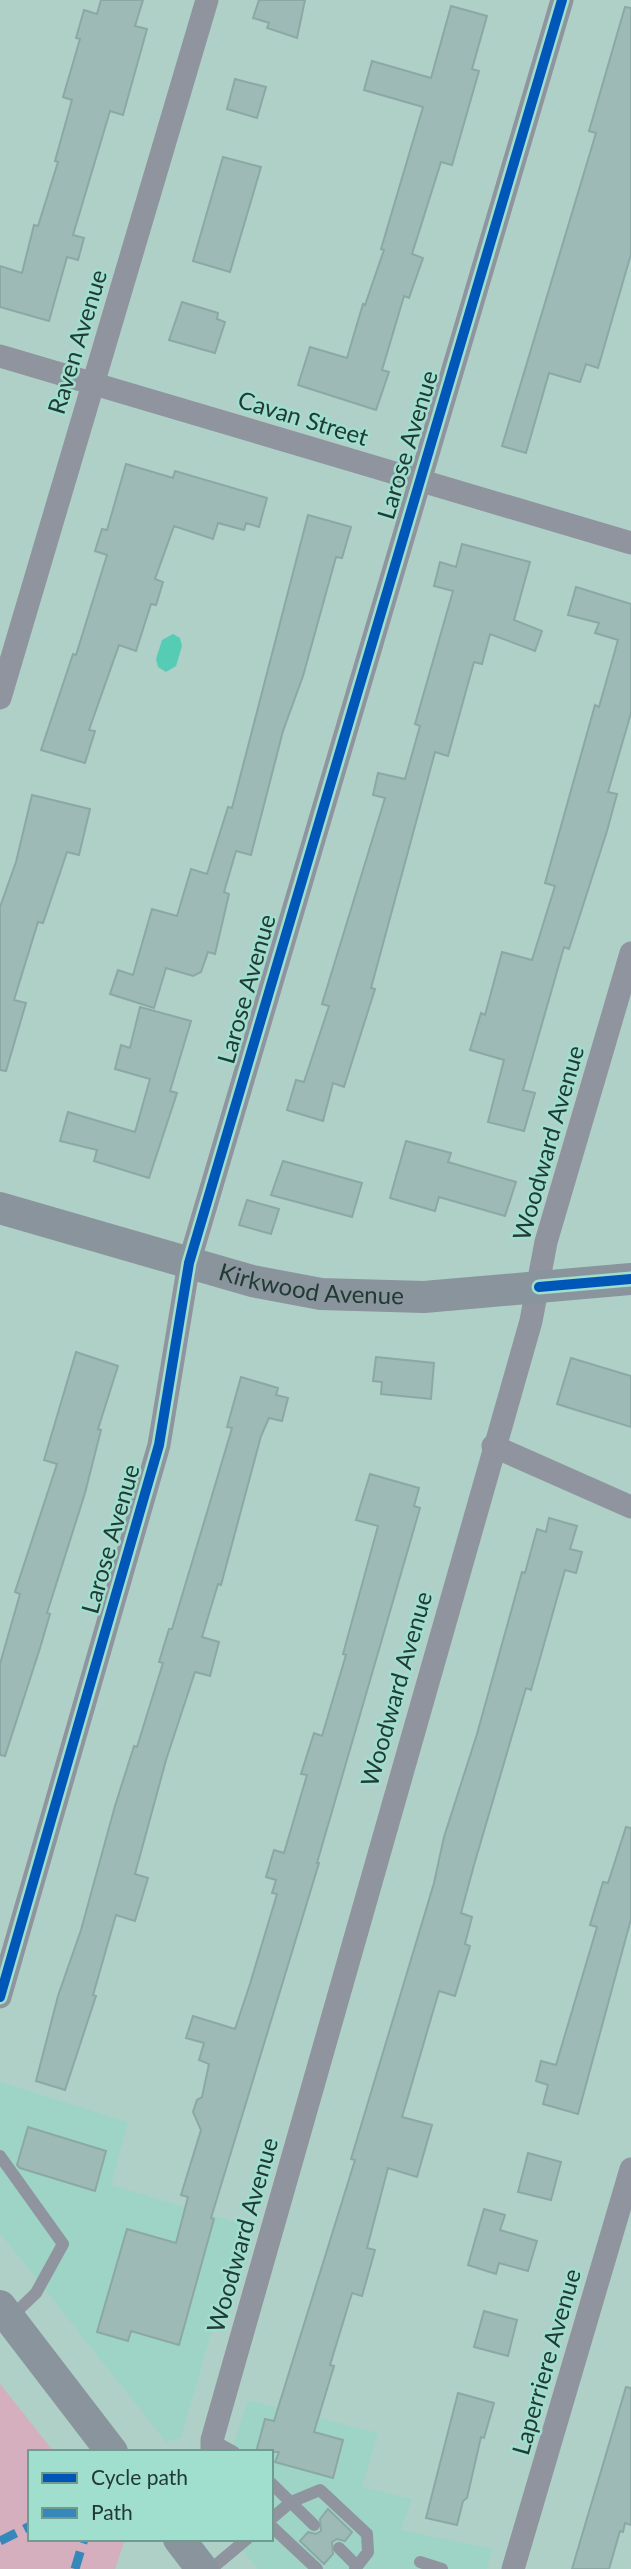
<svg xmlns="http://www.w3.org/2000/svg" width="631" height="2569" font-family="Lato,sans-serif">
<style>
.built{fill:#9ed4c6}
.green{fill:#d5afbe}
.water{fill:#56ccb5}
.building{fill:#9ebab6;stroke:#8ca8a4;stroke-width:2}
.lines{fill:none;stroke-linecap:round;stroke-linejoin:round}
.lane{stroke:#8f949e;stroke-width:12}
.street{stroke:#8f949e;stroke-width:23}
.secondary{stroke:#8a949c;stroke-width:32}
.quiet{stroke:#3688bb;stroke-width:9;stroke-dasharray:18 9;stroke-linecap:butt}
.cycleway-casing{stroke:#a0dece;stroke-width:15}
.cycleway{stroke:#0057b8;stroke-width:10}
.labels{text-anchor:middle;stroke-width:5;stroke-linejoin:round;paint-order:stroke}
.street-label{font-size:24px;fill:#213a34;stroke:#a0dece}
</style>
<rect width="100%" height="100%" fill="#aed0c7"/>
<path class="built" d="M0,2082l128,40 -17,63 131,39 -61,214 -15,4 -166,-209z
M248,2400l130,33 -16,54 50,12 -11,31 92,19 -6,20h-230l-23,-30h37v-87h-40z"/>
<path class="green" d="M0,2384l54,68h-24v87h95l-10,30h-115z"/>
<path class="water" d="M173,634l7,4 2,8 -6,20 -10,6 -8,-5 -2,-8 6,-19z"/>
<path class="building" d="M101,0h42l-8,26 12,3 -24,86 -13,-4 -37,124 11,3 -6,22 -11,-3 -18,64 -49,-14v-41l22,7 12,-48 4,1 20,-64 -3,-1 17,-61 -9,-3 17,-58 -4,-1 8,-28 13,4z
M259,0h46l-8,38 -30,-10 2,-5 -16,-5z
M451,6l36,10 -15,53 7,2 -27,94 -11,-3 -29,92 11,4 -14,40 -5,-2 -22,74 7,2 -13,38 -78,-25 12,-38 37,11 16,-54 2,1 19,-55 -3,-1 42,-142 -59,-17 8,-29 59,17z
M625,7l6,1v246l-33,114 -12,-4 -6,18 -31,-9 -23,80 -24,-7 94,-313 -7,-2z
M235,79l31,8 -9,31 -30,-9z
M223,157l38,10 -31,105 -37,-11z
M182,302l36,11 -1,6 8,3 -10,31 -46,-13z
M126,464l47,14 2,-7 92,27 -8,29 -13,-4 -2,7 -26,-7 -5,16 -39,-13 -19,53 8,3 -7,23 -5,-1 -15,47 -17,-6 -30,85 6,1 -10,32 -44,-13 32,-96 3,1 31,-100 -12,-4 7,-22 5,1z
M308,515l43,12 -9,31 -6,-1 -33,119 -20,55 -32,124 -15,-4 -12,41 5,2 -14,60 -7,-2 -7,20 -8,4 -27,-8 -12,40 -44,-14 8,-24 15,5 19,-66 25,7 14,-47 16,5 21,-67 4,1z
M462,544l68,18 -16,58 28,11 -7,20 -45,-17 -8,30 -8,-2 -26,94 -13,-4 -64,236 4,1 -31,98 -11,-4 -10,38 -36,-11 9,-30 8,2 25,-76 -7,-2 63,-206 -12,-3 5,-22 27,6 15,-53 -5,-2 38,-133 -19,-5 6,-24 16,5z
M576,587l55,17v109l-23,79 9,2 -10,37 -38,118 -5,-2 -41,143 12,3 -11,38 -36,-9 16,-62 -34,-10 11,-37 4,2 17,-63 30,8 23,-74 -10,-3 50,-178 4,2 19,-67 -23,-7 4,-10 -31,-8z
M32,795l58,14 -11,46 -12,-3 -24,71 -5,-1 -24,78 12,3 -20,68 -6,-1v-163l16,-45z
M140,1007l51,14 -21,70 7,2 -28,85 -55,-17 3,-11 -37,-9 8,-29 67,20 15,-53 -35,-10 6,-24 9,3z
M406,1141l45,12 -3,9 68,20 -11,34 -66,-19 -4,14 -45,-13z
M283,1161l79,22 -10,34 -81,-22z
M247,1200l32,9 -8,25 -32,-9z
M76,1352l42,14 -20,63 3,1 -16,63 -38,120 3,1 -10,34 -35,108 -5,-1v-91l20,-70 -5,-2 42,-128 -13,-4z
M376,1357l58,6 -3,36 -50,-5 1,-12 -9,-1z
M571,1358l60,18v51l-74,-23z
M241,1377l37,11 -2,7 12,3 -6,23 -13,-3 -8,18 -40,149 -3,-1 -16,53 17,5 -9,34 -15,-4 -29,88 -31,114 13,4 -13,43 -19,-6 -23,80 3,1 -31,94 -29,-9 22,-85 23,-66 34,-124 19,-60 3,1 26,-84 -4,-1 10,-33h3l36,-120 24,-81 -5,-1z
M370,1474l49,14 -5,18 6,2 -103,355h2l-108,355 3,1 -35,126 -48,-14 -3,10 -31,-9 30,-103 49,14 12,-46 -7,-2 20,-65 -8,-18 4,-12 5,-3 7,-33 -10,-4 5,-17 -18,-5 7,-22 42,13 15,-45 27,-90 -5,-1 4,-13 -10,-3 8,-27 10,3 23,-78 -6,-1 13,-41 8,3 24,-81 -3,-1 35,-128 -22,-6z
M549,1518l28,8 -7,23 12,3 -6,21 -11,-3 -34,120 -5,-2 -52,177 -13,48 11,4 -7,27 5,2 -15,50 -16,-5 -37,126 30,8 -15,52 -29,-9 -21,80 8,2 -13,46 -10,-3 -22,72 4,1 -20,66 29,8 -10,38 -58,-16 4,-10h-23l9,-33 9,2 81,-261 -4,-1 83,-276 10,-46 33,-103 45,-162 3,1 12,-44 9,3z
M626,1827l5,1v91l-53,195 -35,-10 5,-19 -12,-4 5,-20 15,4 41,-138 -7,-2 13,-43 5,1z
M28,2127l78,24 -11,40 -75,-23 -3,-3z
M528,2153l33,9 -10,38 -33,-8z
M484,2209l21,6 -5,15 37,11 -9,30 -29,-8 -3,11 -28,-9z
M484,2311l33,9 -9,36 -34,-9z
M626,2387l5,1v137l-6,-2 -2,9 -3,-1 -11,38h-37z
M458,2393l36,10 -10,35 -3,-1 -14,61 -4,3 -6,24 -31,-7z
M328,2509l24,23 -7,9 -8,-2 -5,3 1,12 -9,10 -24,-23 8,-9 8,2 5,-3 -1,-12z"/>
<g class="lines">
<path class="lane" d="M0,2156l63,88 -27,49 -26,25
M212,2440l22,12
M271,2483l43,42
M271,2519l20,-17 29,-12 47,44 1,18 -13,17
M271,2526l46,43
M339,2548l18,18
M420,2562l22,7
M211,2569l36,-30"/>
<path class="street" d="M0,356l631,187
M0,698l207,-698
M493,1446l138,61
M0,1997l159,-552 30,-182 373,-1263
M212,2452v-12l319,-1119 15,-79 85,-289
M513,2569l118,-400"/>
<g class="secondary">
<path id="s1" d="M0,1208l252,73 69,13 103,3 207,-18"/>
<path d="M0,2306l112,146"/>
<path d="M179,2539l23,30"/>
</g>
<path class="quiet" d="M0,2541l30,-15
M75,2569l9,-30"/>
<g class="cycleway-casing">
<path id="cycleway" d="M539,1287l92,-8
M0,1997l159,-552 30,-182 373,-1263"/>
</g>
<use href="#cycleway" class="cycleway"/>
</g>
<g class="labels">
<g class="street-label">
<text transform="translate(78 342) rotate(-73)" y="8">Raven Avenue</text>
<text transform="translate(303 419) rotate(17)" y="8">Cavan Street</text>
<text transform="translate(408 445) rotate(-73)" y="8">Larose Avenue</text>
<text transform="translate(247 989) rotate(-74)" y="8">Larose Avenue</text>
<text transform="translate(549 1143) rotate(-74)" y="8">Woodward Avenue</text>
<text dy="8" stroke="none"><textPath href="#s1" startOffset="322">Kirkwood Avenue</textPath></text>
<text transform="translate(111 1539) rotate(-74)" y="8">Larose Avenue</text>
<text transform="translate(397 1689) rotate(-74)" y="8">Woodward Avenue</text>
<text transform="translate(243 2235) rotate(-74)" y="8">Woodward Avenue</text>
<text transform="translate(547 2362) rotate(-74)" y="8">Laperriere Avenue</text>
</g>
</g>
<rect x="28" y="2450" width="245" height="91" fill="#a0dece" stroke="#6d9c90" stroke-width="2"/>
<rect x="42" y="2473" width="35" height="10" fill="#0057b8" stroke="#6d9c90" stroke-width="2"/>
<text x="91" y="2485" font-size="21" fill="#213a34">Cycle path</text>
<rect x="42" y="2508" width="35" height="10" fill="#3688bb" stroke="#6d9c90" stroke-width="2"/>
<text x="91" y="2520" font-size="21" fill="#213a34">Path</text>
</svg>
